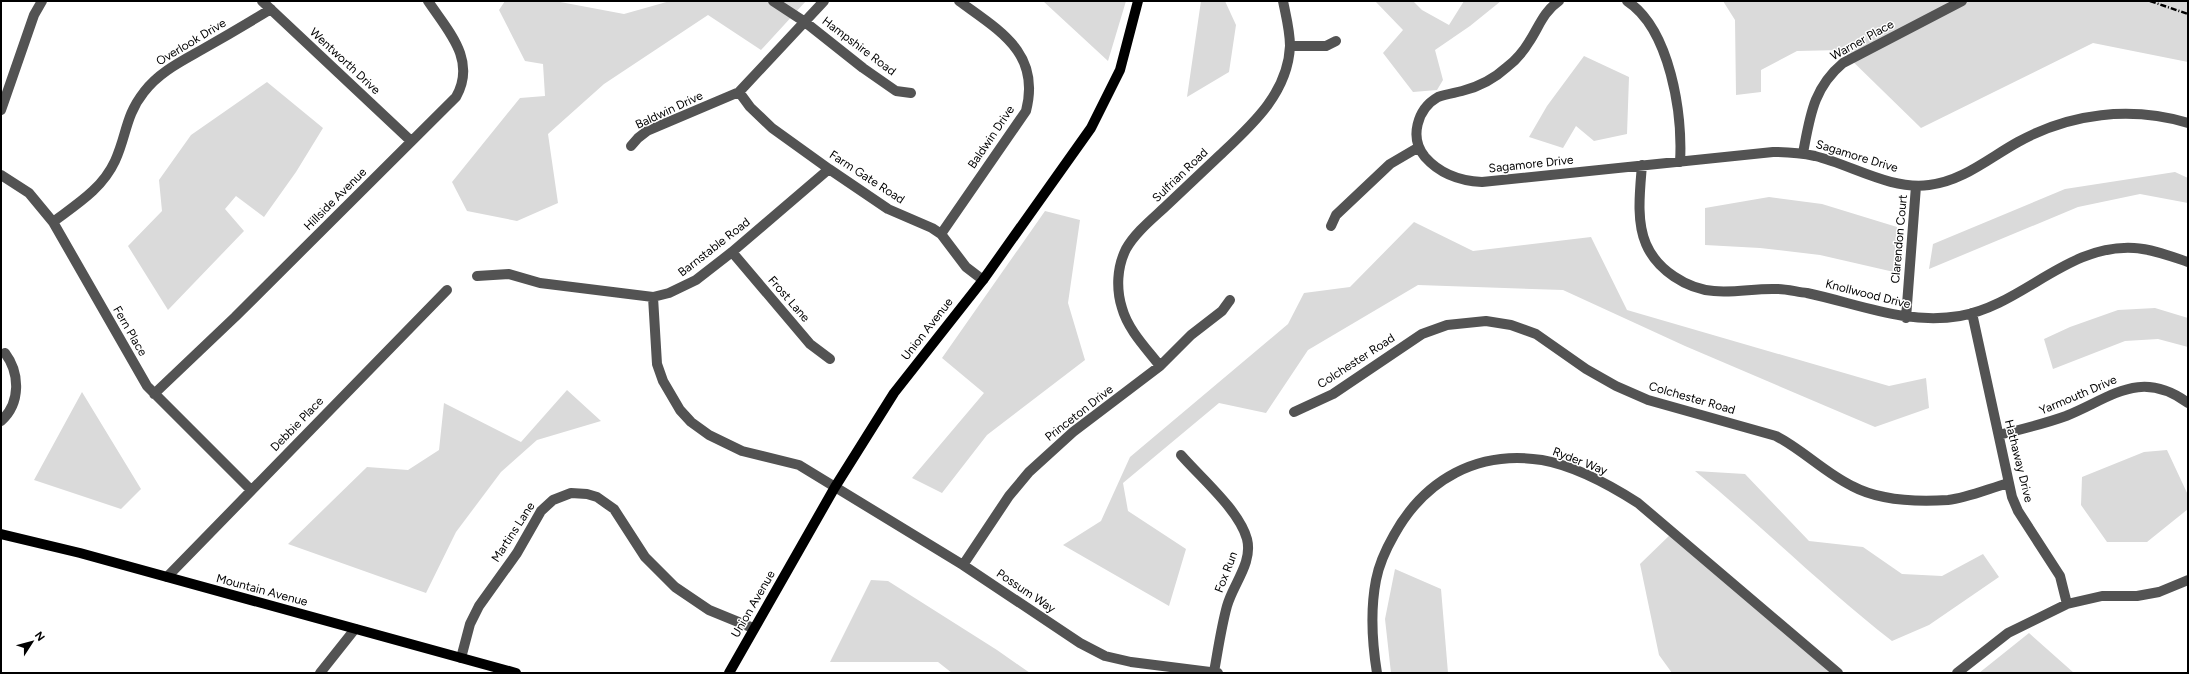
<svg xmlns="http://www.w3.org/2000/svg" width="2189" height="674" font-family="Figtree,sans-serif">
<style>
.green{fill:#dadada}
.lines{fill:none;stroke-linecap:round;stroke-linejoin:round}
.minor{stroke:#535353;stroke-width:10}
.major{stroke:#000;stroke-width:10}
.rail{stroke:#000;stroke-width:2.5;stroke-dasharray:6 2 1 2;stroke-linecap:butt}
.labels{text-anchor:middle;stroke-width:3;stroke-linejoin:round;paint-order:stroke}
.street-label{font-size:12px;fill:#000;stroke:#fff}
</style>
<rect width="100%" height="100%" fill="#fff"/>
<path class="green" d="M505,1h50l69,13 46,-13h136l-45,49 -53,-35 -104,69 -56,50 10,69 -41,18 -50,-10 -15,-29 68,-84 25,-2 -2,-32 -18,-3 -26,-51z
M1043,1h83l-18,60z
M1201,1h24l11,24 -7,47 -42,25z
M1375,1h38l9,9 27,15 15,-24h37l-31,25 -35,24 8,30 -6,10 -24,2 -30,-39 20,-23z
M1723,1h465v61l-95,-19 -172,85 -80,-78 -44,1 -36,19v22l-25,3 -1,-75z
M1584,56l45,21 -2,57 -33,7 -18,-15 -13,22 -34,-11 18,-31z
M267,82l56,46 -27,44 -32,45 -28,-21 -11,13 19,22 -76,79 -40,-64 34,-35 -3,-31 32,-45z
M2175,172l13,6v25l-48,-9 -62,13 -149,62 4,-25 132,-55z
M1769,197l53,7 75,23 -3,45 -74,-17 -60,-7 -55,-3v-37z
M1045,211l35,9 -12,83 17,57 -98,75 -45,58 -30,-15 72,-85 -42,-35z
M1414,222l59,29 118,-14 36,73 262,76 37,-8 3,30 -54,19 -190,-81 -122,-56 -145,-5 -110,65 -42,63 -47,-10 -96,80 5,28 58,38 -17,57 -106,-61 38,-24 29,-64 158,-133 16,-31 46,-6z
M2155,308l33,10v29l-30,-8 -33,2 -72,28 -9,-30 26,-12 48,-17z
M567,390l34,31 -64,19 -36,32 -45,60 -30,61 -138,-49 79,-77 41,3 31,-20 5,-47 77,39z
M82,392l59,97 -20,20 -87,-29z
M2167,450l21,45v14l-41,33h-40l-26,-37 1,-28 62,-25z
M1695,471l50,3 64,67 54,6 39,27 40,2 41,-22 16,23 -70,48 -37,16c-68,-53 -130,-115 -197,-170z
M1673,532l157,141h-158l-13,-18 -19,-91z
M1395,569l46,20 7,84h-57l-6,-54z
M871,580l17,1 109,69 33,23h-78l-14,-11h-108z
M2029,633l45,40h-95z"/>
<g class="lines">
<path class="minor" d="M262,1l149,140
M773,1l32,21 58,46 33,23 15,2
M1559,1c-16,11 -20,26 -30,41 -6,10 -13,18 -22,25 -12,11 -29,20 -45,24 -8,2 -16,3 -24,6 -21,12 -29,41 -13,60 15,17 35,24 57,25l291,-30c15,0 28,1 42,4 37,9 75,34 114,29 34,-4 60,-27 89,-43 52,-29 113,-36 170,-19
M1627,1c43,28 56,113 53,161
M1290,46h36l10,-5
M739,92l11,15 22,21 57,41 59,40 44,19 9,6 25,33 17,13
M1,110l33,-95 8,-14
M631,146l7,-8 9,-7 92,-39 85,-91
M1803,153c7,-36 10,-65 40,-90l119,-62
M1642,165c-2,25 -6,56 4,79 11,26 41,45 68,47 21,2 42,-3 63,-2 10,0 20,3 30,4 52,11 99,32 153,23 63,-11 107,-72 174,-68 18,1 36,8 54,14
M1,175l28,18 24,29 94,164 104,104
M53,222c24,-18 49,-33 62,-61 12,-26 10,-45 29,-69 15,-20 38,-31 59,-43 23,-13 45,-26 68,-40
M1331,226l5,-11 54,-51 29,-17
M941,234l85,-123c15,-58 -26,-80 -67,-110
M732,252l78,92 20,15
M477,276l32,-2 31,9 113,14 16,-4 27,-13 36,-28 97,-83
M653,297l4,67 6,17 17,29 11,12 18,13 33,16 57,14 164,100 117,78 25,13 26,6 87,11
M1972,313l40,184 6,14 42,65 7,28
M1906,318l10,-132
M1160,366c-13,-17 -32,-36 -38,-58 -6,-19 -5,-41 4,-59 9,-16 25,-29 39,-42 18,-17 37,-35 55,-52 32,-30 68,-62 70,-109 0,-15 -4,-30 -7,-45
M154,394l81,-77 221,-220c21,-37 -8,-66 -28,-96
M1294,412l39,-18 89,-60 25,-9 39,-4 25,4 25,9 50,35 30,17 32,14 128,36c27,14 49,37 76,50 28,15 65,16 96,14 20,-2 42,-12 61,-17
M1,421c20,-18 19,-48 4,-68
M1999,435c23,-6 45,-11 67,-19 45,-18 74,-48 122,-13
M1181,455c20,23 58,55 66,84 6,24 -14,45 -20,67 -6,22 -9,44 -13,66
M963,565l46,-69 20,-24 44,-40 87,-66 31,-31 31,-24 8,-11
M167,577l280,-287
M461,658l9,-34 9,-18 38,-53 24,-42 12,-11 18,-7 16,1 10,3 17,12 31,48 30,30 34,23 44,18
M320,673l35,-44
M1377,673c-5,-31 -7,-62 -1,-93 3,-16 10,-31 18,-45 31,-56 84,-85 148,-75 34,6 68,25 96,43l200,170
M1957,673l51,-40 59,-29 35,-8h35l22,-4 29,-12"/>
<path class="major" d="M1,534l79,19 436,120
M729,673l106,-186 59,-94 89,-113 108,-152 29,-58 18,-69"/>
<path class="rail" d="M2150,1l38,13"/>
</g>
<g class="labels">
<g class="street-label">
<text transform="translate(1862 40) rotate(-29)" y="4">Warner Place</text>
<text transform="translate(191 42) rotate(-31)" y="4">Overlook Drive</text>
<text transform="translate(859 46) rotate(37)" y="4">Hampshire Road</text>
<text transform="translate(345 61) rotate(43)" y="4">Wentworth Drive</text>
<text transform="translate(669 110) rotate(-25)" y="4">Baldwin Drive</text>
<text transform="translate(991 137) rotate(-56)" y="4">Baldwin Drive</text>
<text transform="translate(1857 156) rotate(17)" y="4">Sagamore Drive</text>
<text transform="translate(1531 164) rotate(-6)" y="4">Sagamore Drive</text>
<text transform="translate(1180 175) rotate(-44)" y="4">Sulfrian Road</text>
<text transform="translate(867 177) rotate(33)" y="4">Farm Gate Road</text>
<text transform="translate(335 199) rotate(-45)" y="4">Hillside Avenue</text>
<text transform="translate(1899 239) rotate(-85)" y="4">Clarendon Court</text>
<text transform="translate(714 247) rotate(-38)" y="4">Barnstable Road</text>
<text transform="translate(1868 294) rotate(14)" y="4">Knollwood Drive</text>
<text transform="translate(789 299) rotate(49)" y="4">Frost Lane</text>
<text transform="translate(927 329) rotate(-52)" y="4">Union Avenue</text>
<text transform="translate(130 331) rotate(60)" y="4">Fern Place</text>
<text transform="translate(1356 361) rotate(-33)" y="4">Colchester Road</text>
<text transform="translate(2078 395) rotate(-23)" y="4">Yarmouth Drive</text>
<text transform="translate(1692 398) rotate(16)" y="4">Colchester Road</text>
<text transform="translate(1079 413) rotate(-38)" y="4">Princeton Drive</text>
<text transform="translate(297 424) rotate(-46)" y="4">Debbie Place</text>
<text transform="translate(1580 461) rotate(21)" y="4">Ryder Way</text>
<text transform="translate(2019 461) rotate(76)" y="4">Hathaway Drive</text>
<text transform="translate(513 532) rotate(-57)" y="4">Martins Lane</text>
<text transform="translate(1226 572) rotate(-69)" y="4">Fox Run</text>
<text transform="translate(262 590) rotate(15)" y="4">Mountain Avenue</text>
<text transform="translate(1026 591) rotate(34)" y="4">Possum Way</text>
<text transform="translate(753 604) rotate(-60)" y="4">Union Avenue</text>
</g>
</g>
<rect width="2189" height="674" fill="none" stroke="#000000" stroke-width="4"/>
<g transform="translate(32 642) rotate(54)" stroke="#ffffff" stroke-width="3" paint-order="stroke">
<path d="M0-3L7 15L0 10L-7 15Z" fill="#000000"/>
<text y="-6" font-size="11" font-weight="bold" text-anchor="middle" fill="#000000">N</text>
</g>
</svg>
